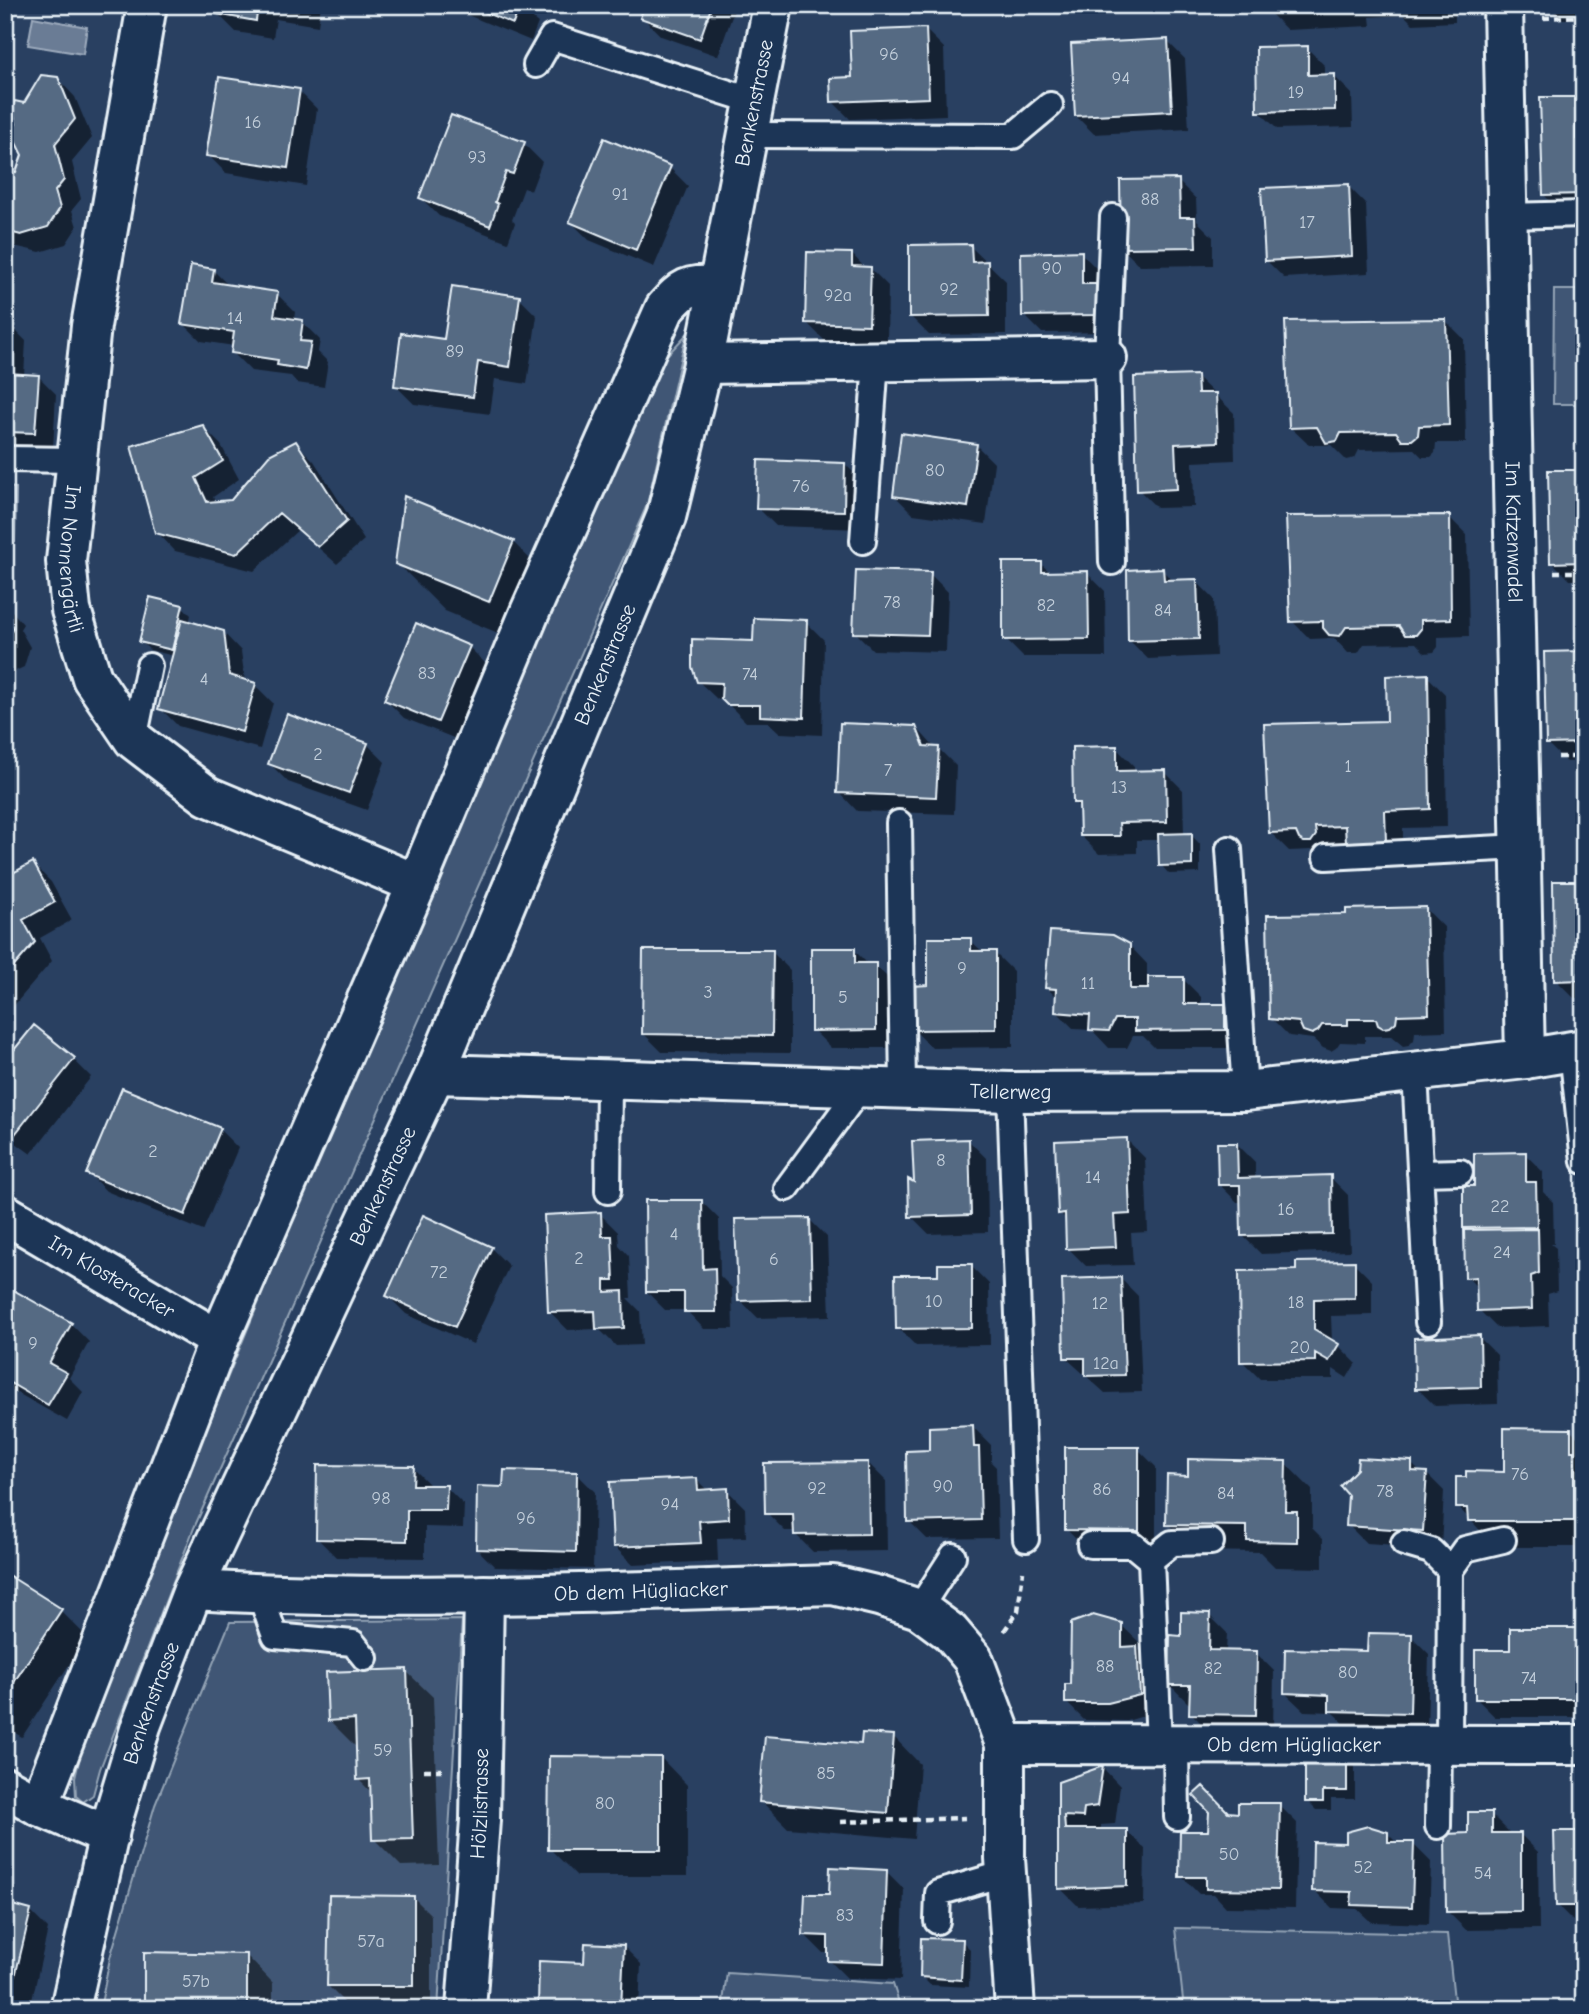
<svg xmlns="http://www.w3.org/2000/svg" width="1589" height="2014" font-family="'Comic Neue',sans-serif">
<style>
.green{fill:#415774;stroke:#94a4b6;stroke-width:2}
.water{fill:#6b7c95;stroke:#9dabbd;stroke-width:2}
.shadow{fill:#0007}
.building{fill:#556a83;stroke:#e8f1f8;stroke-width:2}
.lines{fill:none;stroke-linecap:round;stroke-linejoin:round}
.service-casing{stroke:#e8f1f8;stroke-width:30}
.minor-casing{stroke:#e8f1f8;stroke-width:44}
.path{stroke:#e8f1f8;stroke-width:4.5;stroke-dasharray:7 5;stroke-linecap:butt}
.service{stroke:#1d3557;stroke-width:24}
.minor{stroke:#1d3557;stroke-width:38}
.labels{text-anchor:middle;stroke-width:5;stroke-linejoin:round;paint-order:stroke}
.number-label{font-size:18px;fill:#c3cfdb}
.street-label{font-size:21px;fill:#e8f1f8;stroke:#1d3557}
</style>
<rect width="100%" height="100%" fill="#294061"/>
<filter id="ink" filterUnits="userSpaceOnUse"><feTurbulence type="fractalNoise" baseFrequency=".0143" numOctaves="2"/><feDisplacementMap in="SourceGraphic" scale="14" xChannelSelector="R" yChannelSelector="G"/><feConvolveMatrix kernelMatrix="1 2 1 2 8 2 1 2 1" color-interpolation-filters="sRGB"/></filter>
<g filter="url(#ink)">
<path class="green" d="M1554,290h30v114h-31z
M686,335l-39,170 -453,1023 -94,241 -7,26 -10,7 -7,-6 -1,-18 18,-76 546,-1317z
M462,1620l-24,389h-338l10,-51 45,-153 75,-183z
M1175,1928l272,6 8,75h-271z
M727,1973l166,11 8,25h-179z"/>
<path class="water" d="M33,17l54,10 -4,27 -55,-9z
M5,487l11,1 -1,54h-10z"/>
<path class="shadow" d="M48,5h26v4z
M219,5h102l-3,21 -42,-7 -3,19 -37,-6 -18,-18z
M456,5h83l-6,14 5,4 -7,18 -66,-27z
M647,5h89l-18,51 -57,-20 -18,-18z
M1268,5h187v17l-42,2 -9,-9 -34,2 1,9 -84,4 -18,-18z
M1548,5h36v14h-22z
M926,30l18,18 2,67 -96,4 -18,-18 22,-22z
M1167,41l18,18 4,70 -95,5 -18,-18z
M1307,48l18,18v10h9l18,18 1,33 -76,2 -18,-18z
M57,78l18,19 17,41 -20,24 9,37 -9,11 5,17 -11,17 -26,8 -35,-8v-72l12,2 7,-19 -6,-31 7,-19z
M299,91l18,18 -11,77 -80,-13 -18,-18z
M1575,98l9,9v105l-22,1 -18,-18z
M524,144l18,18 -11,29 -7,-3 -12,32 3,3 -7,19 -69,-26 -18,-18z
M670,168l18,18 -34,81 -65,-27 -18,-18z
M1178,181l18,18 1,22 16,16v28l-73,1 -18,-18z
M1348,186l18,18 3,69 -85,5 -18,-18z
M970,246l36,35v53l-77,1 -18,-18z
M1081,253l18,18 15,61 -72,1 -18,-18z
M852,254l13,14h5l18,18 -1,56 -62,-1 -18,-18z
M213,270l17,17 47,7 18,18 -1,8 8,2 18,18 -2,12 10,10 -4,25 -27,-4 -6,-7 -40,-5 -18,-18 1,-7 -33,-5 -18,-18z
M519,298l18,18 -10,68 -32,-5 -5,35 -76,-10 -18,-18z
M1446,321l18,18 2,104h-30l-1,10 -4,4h-9l-8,-8 -55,1 -4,8 -9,2 -15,-15h-22l-19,-18z
M5,323h3l18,18 -2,35h14l18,18 -3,56 -48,-2z
M1197,377l37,36 1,47 -42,2 1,45 -37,1 -18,-18z
M203,427l18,18 18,34 -26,18 3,6 16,-1 64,-59 18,18 50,79 -27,24 -39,-34 -44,41 -79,-20 -18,-19z
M976,445l18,18 -8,61 -73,-10 -18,-18z
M845,464l18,18 -2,47 -85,-3 -18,-18z
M1580,471l4,4v105h-14l-18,-18z
M1449,517l18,18 2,101 -31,1v10l-4,5 -9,1 -9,-10 -52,1 -6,9h-10l-14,-15 -24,1 -18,-18z
M513,542l48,48 -24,59 -92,-38 -48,-48z
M1041,564l10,9h36l18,18 1,66h-83l-18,-18z
M1162,570l12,12 22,-1 18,18 2,57 -68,3 -18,-18z
M930,574l18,18 -2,60 -73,-2 -18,-18z
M5,603l18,21 -3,5 10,18 -6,20 -17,8h-2z
M182,606l9,9 -2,8 34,9 18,19 4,30 10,4 18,18 -13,46 -82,-23 -18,-18 14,-52 -24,-6 -9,-8z
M806,622l18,18 -2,95 -42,-2 -12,-11h-22l-22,-22 -7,-1 -19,-18 57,-39z
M469,647l18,18 -31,74 -52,-21 -18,-18z
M1584,653v108l-18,1 -18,-18z
M1427,676l18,18 2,133 -44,1v31l-54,-15h-17l1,9 -14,4 -7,-7 -23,1 -18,-18 118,-110z
M916,727l19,21h3l18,18 -2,48 -97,-3 -18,-19z
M367,744l18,18 -18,48 -79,-28 -18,-18z
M1116,748l18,18v6h31l18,18 1,45h7l9,9v29l-31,1 -8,-9 -1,-25h-23v13l-38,1 -18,-18v-27l-7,-7z
M33,864l18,18 21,38 -32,18 12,23 -47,55v-140l1,2z
M1584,883v115h-10l-18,-18z
M1426,909l18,18 2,104 -31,1 -1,8 -5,5 -6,1 -12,-10h-26v7l-25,-1 -4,6 -5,3 -8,-3 -10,-9 -24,-3 -18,-18 77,-102z
M970,940l14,13h11l18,18v76l-81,1 -18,-18z
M1129,945l18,19v15h36l18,18v9h23l18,18v24h-87l-12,-12h-10l-6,12h-18l-17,-18 -18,-1 -18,-18 1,-13 -10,-10z
M854,950l15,15h6l18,18 1,65h-63l-18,-18z
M772,952l18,18v83l-128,-1 -18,-18z
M73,1059l18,18 -60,77 -26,-19v-71z
M220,1130l18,18 -35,83 -97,-40 -18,-18z
M1127,1140l18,18 3,74 -17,1 2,32 -47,1 -18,-18 -1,-28 -7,-7z
M969,1141l18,18 1,73 -59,2 -18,-18 5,-31z
M1237,1144l18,18v17l75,-2 18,18 2,56 -89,3 -18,-18 -1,-34h-5l-18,-18z
M1525,1154l18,18v20l10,10 1,42h-3l5,4 1,43 -9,3 1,32 -52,2 -18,-18 -1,-22 -11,-11 3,-45 -5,-5 11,-40z
M701,1201l18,18 1,57 12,12 1,41h-29l-18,-19h-21l-18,-18z
M600,1214l18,18 1,13 10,11 2,42h-4l13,13 2,34 -26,1 -17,-17 -31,1 -18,-18z
M809,1219l18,18 3,79 -72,2 -18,-18z
M491,1248l18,18 -36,78 -67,-30 -18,-18z
M1354,1263l18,18v34l-41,1 1,25 6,4 18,18 -9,15 -14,-9v10h-73l-18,-18 55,-89z
M971,1266l18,18 1,61 -74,1 -18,-18 42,-52z
M1120,1278l18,18 4,96 -37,1 -39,-35z
M5,1294l66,30 18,18 -20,36 14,14 -16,29 -62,-35z
M1479,1337l18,18 1,49 -63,2 -18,-18z
M973,1427l18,18v17l5,5 2,71 -71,1 -18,-18 22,-69z
M1570,1430l14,14v103h-88l-38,-40z
M1138,1449l18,18v81h-71l-18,-18z
M868,1463l18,18 1,70 -74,1 -18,-18v-3h-10l-18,-18z
M1285,1463l27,27v38l11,11v29l-48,-1 -15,-15 -65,-1 -27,-27 21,-47z
M1411,1463l10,10h5l18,18 -3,57 -75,-5 -18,-18z
M413,1468l19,19h14l18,18 -1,23 -38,-1v31l-89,-1 -18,-18z
M577,1474l18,18 -2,77 -98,-2 -18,-18 28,-61z
M697,1480l11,11 19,-1 18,18 1,29 -29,1 1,23 -85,4 -18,-18z
M5,1575l56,36 26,26 -65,100 -17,-10z
M1209,1615l18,18 -1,19 30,1 18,18 -1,61 -64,-1 -18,-18v-10h-3l-18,-18 12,-47z
M1121,1625l19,18 -1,7 16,16 2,46 -30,9 -43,-1 -18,-18 6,-16z
M1584,1631v86h-89l-18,-18 35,-47z
M1411,1636l18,18 -2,77 -78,-3 -17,-16 -28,-1 -19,-18 84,-41z
M406,1671l27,26 6,168 -38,1 -27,-27 -2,-46 -13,-13 -3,-33 -27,-27z
M894,1737l26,27 -6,75 -126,-11 -27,-27 102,-55z
M661,1758l26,27v91h-110l-27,-27z
M1346,1758l9,9v32h-24v11h-15l-9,-9z
M1103,1768l17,18 -5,38 -14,1v6h26l18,18 -1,55 -66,2 -18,-18v-105z
M1279,1805l18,18 -2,85 -69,-1 -12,-13h-15l-18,-18 29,-43 18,-19 12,1z
M1491,1814l18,18v2h11l18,18 1,77 -73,1 -18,-18 22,-77z
M1584,1832v91l-8,1 -18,-18z
M1388,1834l9,9 16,1 18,18 -2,62 -58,-2 -14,-13 -25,-1 -18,-18 34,-46z
M886,1871l18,18 -3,91 -54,-2 -18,-18 1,-7h-7l-18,-18 26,-39z
M413,1897l18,18v88l-85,1 -18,-18z
M5,1905l25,6 18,18 -18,80h-25z
M962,1941l8,8 -1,38 -39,-2 -8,-8z
M623,1946l18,18 -2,45h-100l47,-44z
M247,1956l26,27v26h-127z"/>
<path class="building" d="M218,5h40l-2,16 -40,-7z
M467,5h53l-7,19z
M645,5h67l-12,34 -60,-21z
M1267,5h86l1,4 -87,4z
M926,28l3,70 -98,4 -1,-24 22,-1 -2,-46z
M1168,39l4,72 -97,5 -4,-72z
M1308,46v29l27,-1v36l-78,2 -1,-65z
M41,75l17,2 17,42 -20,25 9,36 -9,11 5,17 -12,19 -27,8 -16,-4v-61l11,2 6,-17 -12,-24 6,-7 -5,-18 4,-5 9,2z
M219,77l81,12 -12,79 -82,-12z
M1540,97h36v42h8v55l-41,1z
M451,115l74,27 -12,32 -7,-2 -11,30 3,2 -8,22 -71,-28z
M604,138l67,28 -35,84 -67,-28z
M1179,179l1,38h15l1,30 -75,1 -1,-68z
M1349,184l3,72 -87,5 -4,-73z
M971,244l1,18 16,-1 1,55 -80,1v-72z
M1082,251v33h14v31l-74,1 -1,-63z
M807,252l45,1v13l19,1 -2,58 -64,-2z
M191,265l23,4 -2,13 66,10 -4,24 29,4 -3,21 11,1 -5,28 -29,-5 1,-5 -47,-7 3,-21 -53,-8z
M452,286l68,10 -10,71 -32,-5 -5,35 -79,-11 7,-53 43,6z
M1446,319l3,106 -30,1 -1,9 -6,5h-10l-6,-8 -55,1 -4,8 -11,2 -9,-16 -28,1 -4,-107z
M5,321h4l-3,52 33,2 -4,58 -30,-1z
M1197,375l1,18h18l2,49 -43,2 2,45 -40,2 -3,-114z
M203,425l20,36 -27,17 11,24 24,-2 38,-45 27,-14 51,80 -29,26 -39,-34 -43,41 -81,-21 -24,-87z
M901,433l76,11 -9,63 -75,-11z
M758,460l87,3 -1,48 -88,-2z
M1548,470h33l1,35h2v57l-34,1z
M404,496l110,45 -25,61 -94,-38z
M1450,515l1,104 -30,1v9l-5,6h-11l-6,-9 -53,1 -6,9 -11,-1 -6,-7v-7l-33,1 -4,-106z
M1003,562h39v10l46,-1 1,68 -86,1z
M1163,568l1,12 33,-1 2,60 -71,2 -1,-71z
M856,570l75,2 -3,63 -75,-2z
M150,597l33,8 -11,45 -33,-8z
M5,614l8,13 -8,22z
M754,618l53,2 -3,98 -44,-2v-11h-33l-6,-6 1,-16 -25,-1 -5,-15v-28l61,2z
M182,619l42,12 5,44 27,8 -14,49 -84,-23z
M416,623l54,23 -32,76 -54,-22z
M1584,651v92l-38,1 -2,-92z
M1428,674l2,135 -45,2 1,31 -40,1 -1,-17 -30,1 1,8 -5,7h-7l-5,-3 -3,-7 -27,1 -5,-109 123,-3 -1,-45z
M287,714l81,29 -19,50 -81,-29z
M840,723l76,3 8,20 15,1 -3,50 -99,-4z
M1117,746v25l49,-1 1,52 -48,1 1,13h-40l-1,-33h-6l-1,-56z
M1192,833v32l-33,1 -1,-32z
M33,862l22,40 -32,18 12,22 -30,35v-100z
M1553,881h31v99l-30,1z
M1426,907l3,107 -32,1 -1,7 -6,5 -7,1 -5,-3 -2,-6h-28v6h-26l-4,6 -6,3 -9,-3 -4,-9 -30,-3 -2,-104 79,-1v-5z
M1050,931l63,4 17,9v45h18v-12h36v27h41v26l-90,1v-12h-20l-6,12 -20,-1 1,-15 -35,-3 1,-23 -11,-1z
M928,938h43v13h25v78l-84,1v-44l16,-1z
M811,948h44v15h21v67l-65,1z
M643,950h130l-1,86 -130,-2z
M34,1025l41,33 -63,80 -7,-5v-72z
M122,1088l99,40 -36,87 -99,-41z
M1127,1138l3,76 -16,1 2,32 -50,2 -1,-36 -7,1 -3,-73z
M969,1139l2,76 -62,2 -1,-38 6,3 -2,-41z
M1217,1143h20l1,35 93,-3 1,59 -91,2 -1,-51h-22z
M1526,1152v30h10l1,45 -74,1v-42h11v-33z
M645,1200h57l1,69 12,-1 1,44h-32v-20h-38z
M601,1212l1,24h10l2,44h-9v12l18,-1 1,37 -28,1 -1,-18 -47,1 -4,-97z
M423,1215l69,32 -37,80 -69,-31z
M810,1218l2,81 -74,2 -3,-82z
M1538,1229l1,44 -8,3 1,33 -55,2 -1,-34 -11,1 -1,-48z
M1355,1261v37l-41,1v30l25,15 -10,17 -14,-8v8l-75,1 -1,-91 57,-1v-8z
M938,1264h34v64l-76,1 -1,-54h43z
M1121,1277l4,98 -40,1v-18h-21l-2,-79z
M8,1287l64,36 -23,40 18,10 -19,32 -43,-25v-89z
M1480,1335l1,52 -66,2 -1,-51z
M973,1425l1,22h5l2,73 -74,2 -1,-71 23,-1v-23z
M1504,1428l67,1v22h3v70h-106l-1,-13h-11v-31h10v-6l38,1z
M1065,1447h74v84l-74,-1z
M1358,1458l54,3v10l15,1 -4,59 -77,-5 2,-31 -8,-9 17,-17z
M1188,1459l98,2 -1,50h12v31l-50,-1v-15l-81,-1 1,-50 21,1z
M868,1462l1,72 -75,1 -1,-21h-28l-1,-51z
M317,1465l97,1 -1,19h34l-1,25h-39v31l-91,-2z
M504,1470l73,2 -1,80 -100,-3 1,-63 26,1z
M697,1478l1,12 30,-2 1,31 -30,2 2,22 -88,4 -3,-65z
M5,1573l57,36 -57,87z
M1181,1612l29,1 -1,37 48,1 -1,64 -67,-1 1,-29h-21l1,-50 11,1z
M1093,1615l29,8v24l15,-1 3,49 -32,8h-43v-19h5l1,-61z
M1510,1628h74v71h-109v-49h35z
M1368,1633l44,1 -2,79 -81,-2v-16l-45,-2 1,-44 82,2z
M407,1669l6,170 -41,1 -2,-61 -13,1 -2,-61 -27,2 -2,-49z
M862,1733l32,2 -6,78 -129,-11 6,-66 96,8z
M549,1756l112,1v93h-113z
M1305,1756h42v35h-24v11h-18z
M1103,1766l-6,40 -13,2 -1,9 -19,-1 1,13h62v57l-69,3v-107z
M1203,1786l25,26 10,1v-10h42l-2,87 -72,-1v-12h-27l1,-46h28l1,-19 -16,-17z
M1468,1812h24v21h29v78l-75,1 -1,-78 23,-1z
M1368,1826l20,6v10h26l-2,65 -61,-2 1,-13 -40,-1 1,-49 33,1v-11z
M1554,1831h30v75h-28z
M830,1867l57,3 -3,93 -56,-2v-25l-25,-1 2,-41h24z
M329,1895l85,1v90h-87z
M5,1903l26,7 -23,96 -3,-1z
M921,1938l42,1 -2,41 -41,-3z
M585,1943l39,2 -3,64h-83l1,-48 45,2z
M144,1952l103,2v55h-103z
M653,2001h50v8h-50z"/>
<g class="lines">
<g class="service-casing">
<path id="service" d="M536,65l16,-28 202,64
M748,135l265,1 37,-31
M1508,216l76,-2
M5,459l72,1
M863,541l13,-180
M1112,562l-5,-204 6,-141
M134,740l15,-74
M899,823l4,265
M1229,849l16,242
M1326,857l195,-10
M1572,1051l12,110
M1415,1072l13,250
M1010,1092l16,447
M1420,1173l40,-1
M787,1188l74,-101
M608,1191l1,-112
M1404,1543l27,8 19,19 -1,175
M1090,1545h43l18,15 8,184
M1151,1560l21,-17 39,-1
M1450,1570l15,-21 38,-9
M260,1594l15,42 78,7 12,15
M919,1609l34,-53
M1176,1745l1,72
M1438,1826l1,-82
M937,1921l1,-28 68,-20"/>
</g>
<g class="minor-casing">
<g id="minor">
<path id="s1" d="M147,5l-56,321 -25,235 5,49 21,68 42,62 73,56 210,88"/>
<path id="s2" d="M1503,5l22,1054"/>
<path d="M703,364l404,-6"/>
<path id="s3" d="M435,1074l575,18 235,-1 280,-32 59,-10"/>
<path id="s4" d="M5,1214l214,126"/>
<path id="s5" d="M193,1590c213,13 427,1 640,-5l46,11 40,13 31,23 23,27 32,85v114l10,151"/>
<path id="s6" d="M1005,1744l579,1"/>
<path d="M5,1787l34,19 70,30"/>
<path d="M39,1806l180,-466 198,-456 113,-272 135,-304c21,-23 22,-22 53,-23"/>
<path id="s7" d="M70,2009l41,-184 30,-99 52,-136 242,-516 231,-557 37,-153 70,-359"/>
<path id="s8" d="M466,2009l14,-189 4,-225"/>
</g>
</g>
<path class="path" d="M1543,18l41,-2
M1554,572h30
M1558,757h26
M1004,1631l14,-20 5,-40
M424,1770h18
M840,1822l125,-4"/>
<use href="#service" class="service"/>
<use href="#minor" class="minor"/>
</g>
</g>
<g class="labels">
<g class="number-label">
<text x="889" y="60">96</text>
<text x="1121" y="84">94</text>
<text x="1296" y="98">19</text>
<text x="253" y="128">16</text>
<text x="477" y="163">93</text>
<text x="620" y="200">91</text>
<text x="1150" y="205">88</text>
<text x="1307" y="228">17</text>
<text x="1052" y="274">90</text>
<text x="949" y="295">92</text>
<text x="838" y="301">92a</text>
<text x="235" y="324">14</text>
<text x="455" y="357">89</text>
<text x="935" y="476">80</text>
<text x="801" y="492">76</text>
<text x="892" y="608">78</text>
<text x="1046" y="611">82</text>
<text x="1163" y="616">84</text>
<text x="427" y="679">83</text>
<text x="750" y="680">74</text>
<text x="204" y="685">4</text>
<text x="318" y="760">2</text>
<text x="1348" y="772">1</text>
<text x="888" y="776">7</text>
<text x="1119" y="793">13</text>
<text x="962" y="974">9</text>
<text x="1088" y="989">11</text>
<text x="708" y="998">3</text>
<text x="843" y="1003">5</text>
<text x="153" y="1157">2</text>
<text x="941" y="1166">8</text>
<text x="1093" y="1183">14</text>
<text x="1500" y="1212">22</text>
<text x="1286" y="1215">16</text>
<text x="674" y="1240">4</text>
<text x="1502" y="1258">24</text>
<text x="579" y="1264">2</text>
<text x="774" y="1265">6</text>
<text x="439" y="1278">72</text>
<text x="934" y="1307">10</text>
<text x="1296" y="1308">18</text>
<text x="1100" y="1309">12</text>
<text x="33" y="1349">9</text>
<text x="1300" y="1353">20</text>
<text x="1106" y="1369">12a</text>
<text x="1520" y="1480">76</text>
<text x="943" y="1492">90</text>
<text x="817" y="1494">92</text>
<text x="1102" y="1495">86</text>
<text x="1385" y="1497">78</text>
<text x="1226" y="1499">84</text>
<text x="381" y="1504">98</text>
<text x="670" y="1510">94</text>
<text x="526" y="1524">96</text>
<text x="1105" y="1672">88</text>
<text x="1213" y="1674">82</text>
<text x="1348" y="1678">80</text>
<text x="1529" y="1684">74</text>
<text x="383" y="1756">59</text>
<text x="826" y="1779">85</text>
<text x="605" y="1809">80</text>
<text x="1229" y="1860">50</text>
<text x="1363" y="1873">52</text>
<text x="1483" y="1879">54</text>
<text x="845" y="1921">83</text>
<text x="371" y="1947">57a</text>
<text x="196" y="1987">57b</text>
</g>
<g class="street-label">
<text dy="7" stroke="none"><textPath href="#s7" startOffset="2034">Benkenstrasse</textPath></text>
<text dy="7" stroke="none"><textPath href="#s2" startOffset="527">Im Katzenwadel</textPath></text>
<text dy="7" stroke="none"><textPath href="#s1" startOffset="560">Im Nonnengärtli</textPath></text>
<text dy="7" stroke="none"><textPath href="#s7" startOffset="1451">Benkenstrasse</textPath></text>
<text dy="7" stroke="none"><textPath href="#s3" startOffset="576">Tellerweg</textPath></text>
<text dy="7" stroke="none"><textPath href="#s7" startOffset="884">Benkenstrasse</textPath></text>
<text dy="7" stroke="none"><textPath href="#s4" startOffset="124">Im Klosteracker</textPath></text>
<text dy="7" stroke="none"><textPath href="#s5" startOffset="448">Ob dem Hügliacker</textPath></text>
<text dy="7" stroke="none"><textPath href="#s7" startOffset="317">Benkenstrasse</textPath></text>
<text dy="7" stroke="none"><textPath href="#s6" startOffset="289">Ob dem Hügliacker</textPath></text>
<text dy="7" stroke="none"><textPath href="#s8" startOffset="206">Hölzlistrasse</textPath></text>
</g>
</g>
<rect width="1589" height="2014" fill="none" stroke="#1d3557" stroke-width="28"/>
<rect x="14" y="14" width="1561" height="1986" fill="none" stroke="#e8f1f8" stroke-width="2.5" filter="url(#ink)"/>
</svg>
